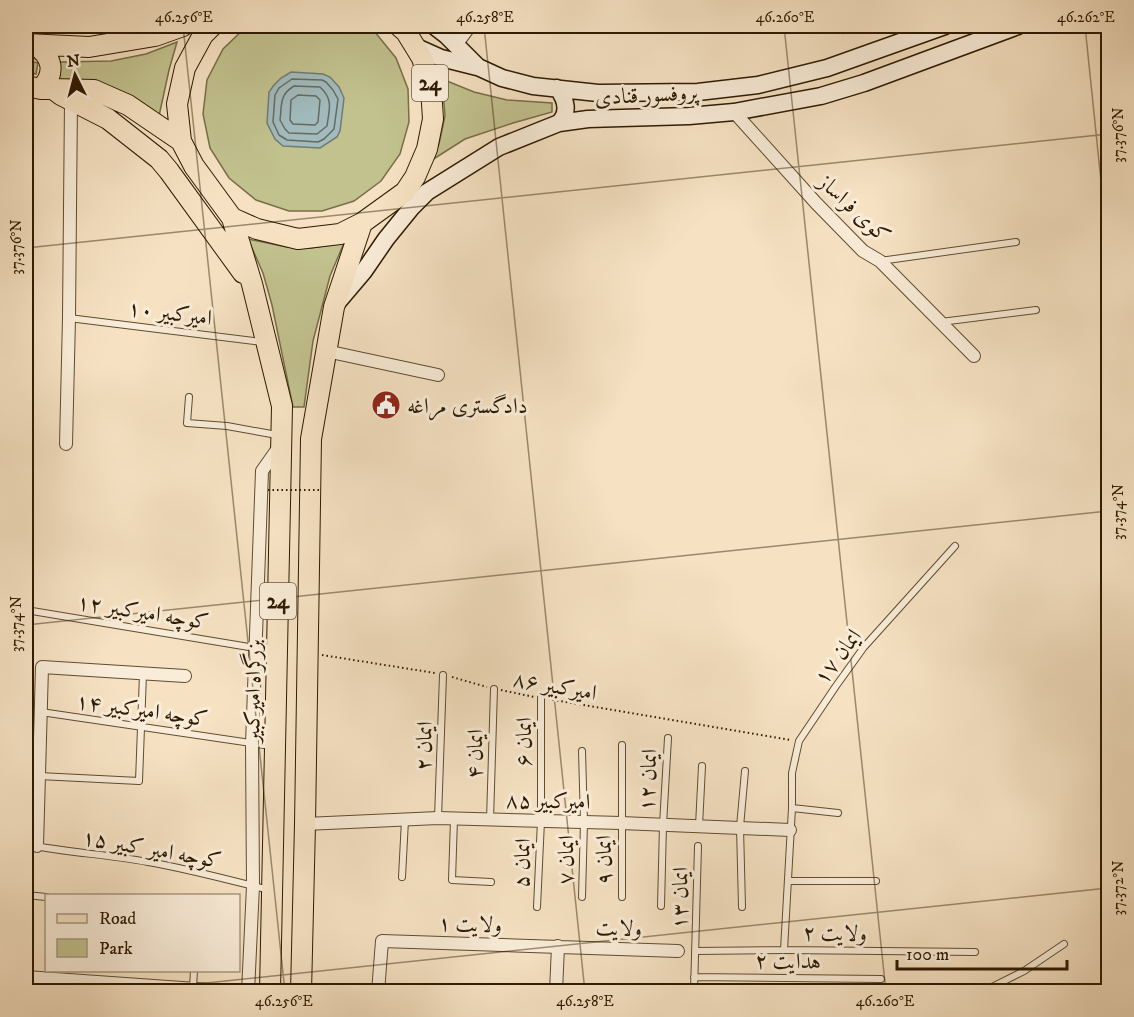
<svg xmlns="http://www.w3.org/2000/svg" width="1134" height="1017" font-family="'IM FELL DW Pica',Amiri,serif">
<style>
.green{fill:#c2c28f;stroke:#786e48;stroke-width:1.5}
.water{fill:#a1bbbe;stroke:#737b72;stroke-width:1.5}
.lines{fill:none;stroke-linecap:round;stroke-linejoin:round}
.shore{stroke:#676a5f;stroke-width:1.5}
.lane-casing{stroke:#5f4c31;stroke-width:8}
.street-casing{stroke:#5f4c31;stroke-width:14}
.secondary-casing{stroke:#2d1a00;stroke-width:19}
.primary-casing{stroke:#2d1a00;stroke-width:22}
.path{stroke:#2d1a00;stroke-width:2;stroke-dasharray:1.5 3;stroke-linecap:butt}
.lane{stroke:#f9ecd8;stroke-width:6}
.street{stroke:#f9ecd8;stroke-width:12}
.secondary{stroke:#f9ecd8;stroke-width:16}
.primary{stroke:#f6e2c3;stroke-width:20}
.path-bridge{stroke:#2d1a00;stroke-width:2;stroke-dasharray:1.5 3;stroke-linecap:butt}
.ticks{fill:none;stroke:#2d1a00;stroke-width:1.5;stroke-opacity:0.45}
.labels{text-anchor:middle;stroke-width:6;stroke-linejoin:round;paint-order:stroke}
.shield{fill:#f9ecd8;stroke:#6a5941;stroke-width:1.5}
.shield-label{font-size:21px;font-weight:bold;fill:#2d1a00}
.street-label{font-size:22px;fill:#2d1a00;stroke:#f9ecd8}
.poi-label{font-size:22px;fill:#2d1a00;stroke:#f9ecd8;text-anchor:start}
.neatline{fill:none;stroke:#2d1a00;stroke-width:2}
.ticks-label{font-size:15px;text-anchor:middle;fill:#2d1a00}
</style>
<rect width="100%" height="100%" fill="#f6e2c3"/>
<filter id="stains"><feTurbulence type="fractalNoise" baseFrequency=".00333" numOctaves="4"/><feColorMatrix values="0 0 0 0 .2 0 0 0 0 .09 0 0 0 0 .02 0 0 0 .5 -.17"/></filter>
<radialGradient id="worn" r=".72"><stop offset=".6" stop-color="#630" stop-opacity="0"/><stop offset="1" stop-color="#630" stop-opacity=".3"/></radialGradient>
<path class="green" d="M247,26h117l11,6 21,26 12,31 1,33 -9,32 -19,27 -27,20 -32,10h-33l-33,-11 -27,-22 -19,-30 -7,-34 4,-34 16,-31z
M177,42l-8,28 -10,46 -100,-36 1,-18 51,-1 35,-7z
M26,60l12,3 -2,11 -10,-2z
M442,79l32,13 33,8 45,3v9l-39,11 -48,16 -33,21 7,-16 6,-28z
M248,239l39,8 24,1 33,-5 -14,33 -17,65 -9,66h-11l-21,-102 -9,-32z"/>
<path class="water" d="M291,72l32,2 7,3 9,10 5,11 -4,33 -3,6 -17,11 -37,-2 -8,-7 -8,-16 2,-31 5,-7 7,-7z"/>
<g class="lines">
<path class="shore" d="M292,79l30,1 4,2 7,8 5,9 -4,30 -10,10 -6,3 -31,-2 -8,-5 -6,-13 2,-27 4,-7z
M294,86l26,1c14,13 9,22 7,39l-10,8 -28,-1 -4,-4 -5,-9c2,-15 -1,-25 14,-34z
M298,95l18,1 4,4 -2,22 -3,3 -22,-1 -3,-4 1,-20z"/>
<g class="lane-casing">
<path id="lane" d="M841,26l2,4
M880,261l136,-19
M69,318l193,24
M941,322l95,-12
M189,397l-2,26 40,3 50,9
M26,610l229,38
M41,712l230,34
M622,745v152
M582,751l2,71 -2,75
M39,776l100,5 4,-107
M792,808l46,5
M438,818l5,-143
M454,819l-2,61 39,2
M490,820l4,-131
M699,826l3,-60
M26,844c40,9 81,10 122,18 41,7 81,18 121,28
M402,877l3,-57
M788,881h88
M26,895l20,2
M661,906l2,-81 5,-87
M537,907l4,-86v-123
M742,907l-2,-80 5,-56
M784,950l8,-142v-35l7,-32 37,-55 28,-39 91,-101
M695,951l89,-1 191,2
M694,977l187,2
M193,988l1,-18
M378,991l195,1
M694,992l4,-146
M982,992l42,-21 40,-27"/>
</g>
<g class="street-casing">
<path id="street" d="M456,45l14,-19
M734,112l82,91 47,48 17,10 94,95
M326,351l112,24
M66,444l3,-126 2,-218
M305,824l133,-6 183,5 169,7
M37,846l5,-179 143,9
M26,977l213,15
M248,992l5,-106 -1,-142 10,-273 19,-27
M378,992l4,-51 296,10
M556,992l2,-46"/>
</g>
<g class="secondary-casing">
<path id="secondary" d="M434,26l13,10 31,31 24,11 31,8 65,7 100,-1 60,-7 69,-17 118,-42
M414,46l27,12 36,9
M557,88c9,11 13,24 2,35
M336,304l28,-33 22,-32 26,-32 15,-15 72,-45 60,-24 29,-4 101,-3 45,-4 87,-16 43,-13 154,-57"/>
</g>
<g class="primary-casing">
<path id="primary" d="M212,26l-9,9 -18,33 -8,36 4,37 13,25 38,52 25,11 41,10 42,-5 22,-11 43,-31 10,-15 12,-28 6,-30 -2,-31 -9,-30 -16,-26 -7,-6
M26,44l63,3 66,-11 28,-10
M35,45c18,12 21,28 6,44
M26,86l15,3h12l8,6 47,24 51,40 10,12 74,102
M53,89l41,1 34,15 53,36
M232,218l20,66 30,122 -12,586
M301,992l4,-168 6,-385 23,-132 28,-84"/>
</g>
<path class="path" d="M322,655l113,18
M452,677l35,10
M501,690l33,7
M548,699l243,41"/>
<use href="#lane" class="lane"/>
<use href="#street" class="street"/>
<use href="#secondary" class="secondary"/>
<use href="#primary" class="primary"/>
<path class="path-bridge" d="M268,490h54"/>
</g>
<path class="ticks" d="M183,26l102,966M484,26l101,966M784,26l102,966M1085,26l23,223M26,248l1082,-114M26,625l1082,-114M121,992l987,-104"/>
<defs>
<g id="civic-disc" transform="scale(1.5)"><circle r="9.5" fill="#8f2418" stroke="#f9ecd8"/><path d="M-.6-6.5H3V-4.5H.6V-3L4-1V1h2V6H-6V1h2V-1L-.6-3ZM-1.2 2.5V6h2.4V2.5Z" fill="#fff"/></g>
</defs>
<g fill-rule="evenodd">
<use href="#civic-disc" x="386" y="405"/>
</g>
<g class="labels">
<g class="shield">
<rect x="412" y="65" width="36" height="36" rx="4.5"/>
<rect x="260" y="583" width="36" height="36" rx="4.5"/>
</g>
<g class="shield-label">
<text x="430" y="90">24</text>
<text x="278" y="608">24</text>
</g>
<g class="street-label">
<text transform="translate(646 94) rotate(-3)" y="8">پروفسور قنادی</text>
<text transform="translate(855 208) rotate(43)" y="8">کوی فراساز</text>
<text transform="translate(170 312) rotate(7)" y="8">امیرکبیر ۱۰</text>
<text transform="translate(143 611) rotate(9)" y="8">کوچه امیرکبیر ۱۲</text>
<text transform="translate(837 656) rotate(-53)" y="8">ایمان ۱۷</text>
<text transform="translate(555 685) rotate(10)" y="8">امیرکبیر ۸۶</text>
<text transform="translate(252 691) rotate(-89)" y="8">بزرگراه امیرکبیر</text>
<text transform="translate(142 709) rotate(8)" y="8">کوچه امیرکبیر ۱۴</text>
<text transform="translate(523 742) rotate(-90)" y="8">ایمان ۶</text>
<text transform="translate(423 746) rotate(-88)" y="8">ایمان ۲</text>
<text transform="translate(474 754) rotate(-89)" y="8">ایمان ۴</text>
<text transform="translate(647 780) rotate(-87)" y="8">ایمان ۱۲</text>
<text transform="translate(548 800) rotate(1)" y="8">امیرکبیر ۸۵</text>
<text transform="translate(152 848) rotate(10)" y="8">کوچه امیر کبیر ۱۵</text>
<text transform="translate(565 860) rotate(-89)" y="8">ایمان ۷</text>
<text transform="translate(603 860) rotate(-91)" y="8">ایمان ۹</text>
<text transform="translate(521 863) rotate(-88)" y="8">ایمان ۵</text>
<text transform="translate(679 898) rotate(-89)" y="8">ایمان ۱۳</text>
<text transform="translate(470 923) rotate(2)" y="8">ولایت ۱</text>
<text transform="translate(619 927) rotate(2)" y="8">ولایت</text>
<text transform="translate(835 932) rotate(1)" y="8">ولایت ۲</text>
<text transform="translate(788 960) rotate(1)" y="8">هدایت ۲</text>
</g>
<g class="poi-label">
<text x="407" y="413">دادگستری مراغه</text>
</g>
</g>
<rect width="1134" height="1017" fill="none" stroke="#f6e2c3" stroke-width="66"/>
<rect x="45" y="894" width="195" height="78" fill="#f9ecd8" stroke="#a79882" stroke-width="1.5"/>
<rect x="57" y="914" width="30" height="9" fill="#f6e2c3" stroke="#a79882" stroke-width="1.5"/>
<text x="99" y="924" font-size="18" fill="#2d1a00">Road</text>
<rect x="57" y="939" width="30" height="18" fill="#c2c28f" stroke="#a79882" stroke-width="1.5"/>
<text x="99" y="954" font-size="18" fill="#2d1a00">Park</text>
<g transform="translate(75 75) rotate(354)" stroke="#f9ecd8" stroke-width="4.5" paint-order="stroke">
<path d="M0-4.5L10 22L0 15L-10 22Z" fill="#2d1a00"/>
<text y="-9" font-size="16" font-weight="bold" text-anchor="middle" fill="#2d1a00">N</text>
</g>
<path d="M897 960v9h170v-9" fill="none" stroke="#2d1a00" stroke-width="3"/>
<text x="906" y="960" font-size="18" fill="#2d1a00" stroke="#f9ecd8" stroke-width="4.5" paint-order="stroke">100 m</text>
<rect x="33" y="33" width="1068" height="951" class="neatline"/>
<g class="ticks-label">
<text x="184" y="22">46.256°E</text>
<text x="485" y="22">46.258°E</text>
<text x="785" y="22">46.260°E</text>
<text x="1086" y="22">46.262°E</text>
<text transform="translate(1118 135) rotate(-90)" y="5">37.376°N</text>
<text transform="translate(16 247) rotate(-90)" y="5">37.376°N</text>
<text transform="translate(1118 512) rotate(-90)" y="5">37.374°N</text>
<text transform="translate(16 624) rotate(-90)" y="5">37.374°N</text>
<text transform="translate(1118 888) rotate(-90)" y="5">37.372°N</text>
<text x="284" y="1006">46.256°E</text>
<text x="585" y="1006">46.258°E</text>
<text x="885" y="1006">46.260°E</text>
</g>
<rect width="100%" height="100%" filter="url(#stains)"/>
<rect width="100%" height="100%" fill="url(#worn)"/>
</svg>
